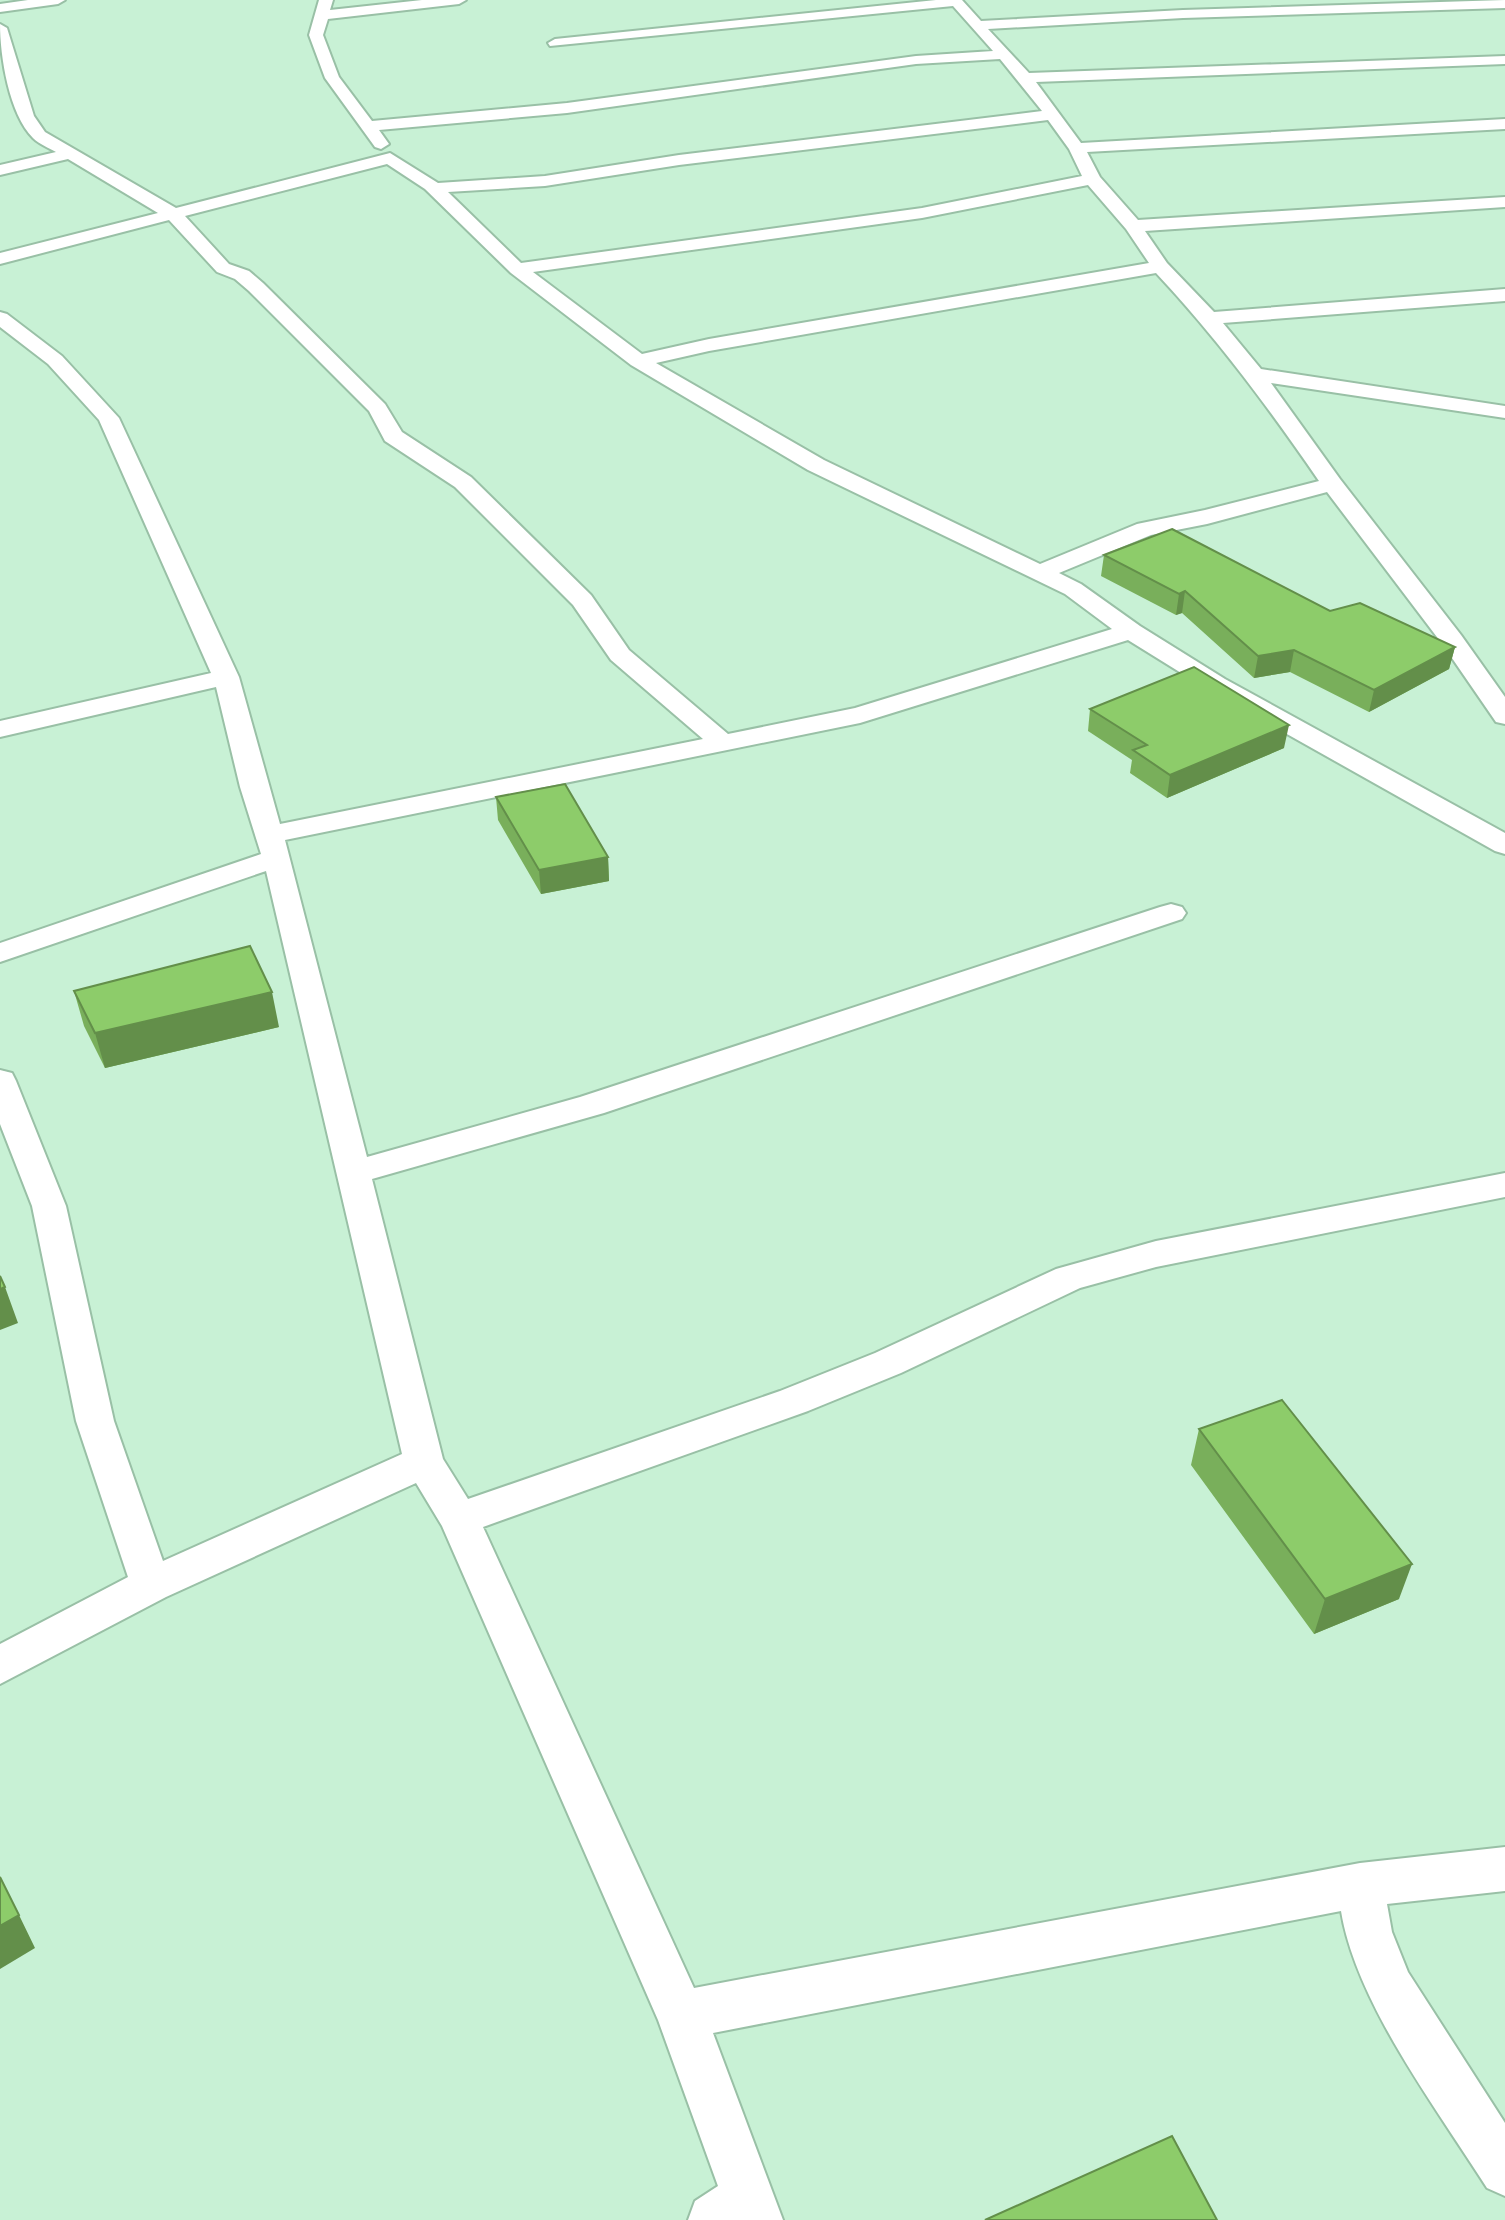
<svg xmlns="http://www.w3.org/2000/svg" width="1505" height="2220" font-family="'Source Sans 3',sans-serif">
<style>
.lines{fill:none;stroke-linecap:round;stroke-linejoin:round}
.minor-casing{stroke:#99c0a6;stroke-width:4}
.minor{fill:#fff;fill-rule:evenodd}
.wall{fill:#79af5b}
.shaded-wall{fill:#638f4a}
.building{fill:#8dcc6a;stroke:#638f4a;stroke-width:2}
</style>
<rect width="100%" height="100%" fill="#c8f1d5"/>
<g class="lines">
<g class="minor-casing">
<path id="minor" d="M28,0h37l-7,4 -58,8v-8z
M319,0h14l-3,10 92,-10h44l-7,4 -131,15 -5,16 16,42 33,44 195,-18 349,-47 77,-5 -40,-45 -403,40 -2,-3 7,-4 381,-39h26l19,21 202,-11 322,-10v8l-322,10 -195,11 41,44 476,-17v8l-469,18 45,61 424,-24v10l-418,23 13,25 38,43 367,-23v10l-360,24 22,32 47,49 291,-23v12l-282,22 38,46 244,37v12l-234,-35 69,96 121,156 44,62v27l-9,-2 -53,-77 -116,-153 -120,32 -56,11 -92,38 22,11 59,42 85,53 280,154v21l-10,-3 -288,-162 -79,-49 -268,83 -575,117 82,317 213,-60 580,-190 11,-3 11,3 4,6 -4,6 -578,194 -232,66 71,280 25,40 312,-108 95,-38 181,-84 100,-28 349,-68v24l-349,70 -76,21 -179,85 -93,38 -325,116 211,461 666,-125 145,-16v44l-118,13 5,28 16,40 97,151v73l-18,-8c-50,-79 -131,-185 -146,-277l-628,122 70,187h-95l7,-19 23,-15 -60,-166 -216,-494 -26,-43 -250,114 -166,87v-40l128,-67 -52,-156 -44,-215 -32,-82v-54l12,3 4,8 50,125 48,215 49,140 239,-107 -136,-583 -266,91v-19l261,-89 -21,-67 -24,-100 -216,50v-16l211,-48 -112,-253 -51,-56 -48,-37v-15l7,2 55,42 57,62 120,259 41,147 423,-85 -92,-79 -38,-55 -118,-118 -70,-46 -16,-30 -120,-120 -14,-12 -18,-7 -48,-52 -169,44v-11l158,-40 -90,-54 -68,16v-10l56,-13c-7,-4 -17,-8 -23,-14 -24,-24 -33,-82 -33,-114l7,4 27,88 11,16 131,76 214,-55 48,30 107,-7 134,-21 363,-44 -42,-52 -84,5 -349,49 -188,17 10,14 -8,5 -6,-2 -50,-69 -16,-43zM1048,120l21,29 13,27 -160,32 -401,55 -73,-71 97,-6 134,-21zM387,164l38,25 86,84 120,92 177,105 257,124 47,35 -257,79 -127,26 -99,-84 -38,-55 -120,-118 -69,-45 -17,-28 -122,-121 -14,-12 -20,-7 -44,-48zM1088,185l38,44 23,34 -440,76 -67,15 -109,-82 389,-54zM1156,273c61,65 112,134 163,208l-114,29 -68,14 -97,40 -216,-104 -168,-97 53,-12z"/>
</g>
<use href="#minor" class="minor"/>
</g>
<path class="wall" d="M1104,555l226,56 125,36 -6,22 -80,43 -79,-40 -36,6 -72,-65 -6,2 -75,-39z
M1090,709l194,39 -117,50 -37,-25 2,-13 -44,-29z
M496,797l112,60 1,24 -68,13 -43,-74z
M74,991l205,36 -174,41 -21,-42z
M1199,1429l200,170 -85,35 -123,-169z"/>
<path class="shaded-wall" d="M1185,591l-3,22 -6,2 3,-21z
M1455,647l-6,22 -80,43 5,-22z
M1294,650l-4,22 -36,6 4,-22z
M1289,725l-5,23 -117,50 3,-23z
M608,857l1,24 -68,13 -2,-24z
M272,992l7,35 -174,41 -10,-35z
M5,1287l13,36 -18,7v-41z
M1412,1564l-13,35 -85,35 11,-35z
M19,1915l16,33 -35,21v-43z"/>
<path class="building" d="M1172,529l158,82 30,-8 95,44 -81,43 -80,-40 -36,6 -73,-65 -6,3 -75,-39z
M1194,667l95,58 -119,50 -37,-25 14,-5 -57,-36z
M565,784l43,73 -69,13 -43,-73z
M250,946l22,46 -177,41 -21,-42z
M0,1276l5,11 -5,2z
M1282,1400l130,164 -87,35 -126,-170z
M0,1877l19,38 -19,11z
M1172,2136l45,84h-232z"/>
</svg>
